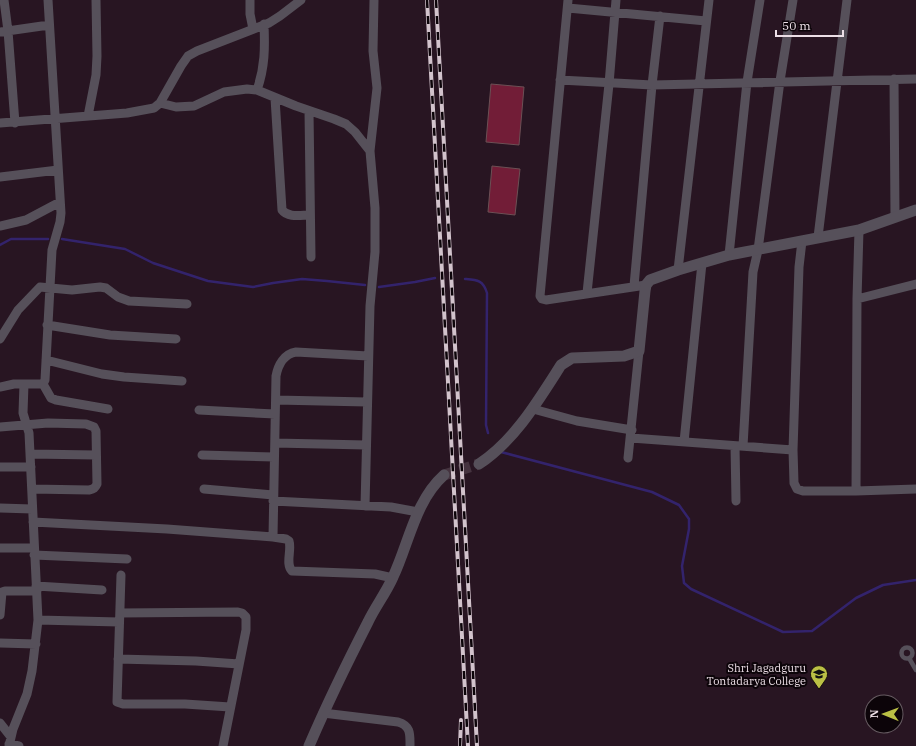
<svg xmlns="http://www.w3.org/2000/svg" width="916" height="746" font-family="'IBM Plex Serif',serif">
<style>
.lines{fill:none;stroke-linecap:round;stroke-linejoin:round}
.stream{stroke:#33236c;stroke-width:2.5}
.building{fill:#721d37;stroke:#6c5055}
.tertiary-tunnel{stroke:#45333f;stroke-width:11;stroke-dasharray:11 5.5;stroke-linecap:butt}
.service{stroke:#56505a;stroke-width:4.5}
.minor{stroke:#56505a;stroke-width:9}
.tertiary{stroke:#56505a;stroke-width:11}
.rail-casing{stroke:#d2c3cc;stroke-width:4}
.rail{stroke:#0c0409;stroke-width:2.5;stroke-dasharray:8;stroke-linecap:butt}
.labels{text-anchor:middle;stroke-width:4;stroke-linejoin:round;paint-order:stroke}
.poi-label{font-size:11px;fill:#ecdee6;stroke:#0c0409;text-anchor:end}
</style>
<rect width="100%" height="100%" fill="#281522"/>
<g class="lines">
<path class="stream" d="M62,239l63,10 28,14 55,18 45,6 20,-4 29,-4 25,2 38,4
M0,245l11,-6h37
M465,279c12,1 18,1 22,14l-1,132 2,8
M379,287l36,-5 20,-4
M501,452l151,40 27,13 10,14v10l-7,37 2,17 7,6 92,43 29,-1 44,-33 27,-13 33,-5"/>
</g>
<path class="building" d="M491,84l33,3 -5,58 -33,-3z
M492,166l28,3 -5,46 -27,-3z"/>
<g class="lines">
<path class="tertiary-tunnel" d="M444,475l35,-11"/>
<path class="service" d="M901.5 653a5.5 5.5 0 1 1 11 0a5.5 5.5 0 1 1-11 0Z
M909,658l7,12"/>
<path class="minor" d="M4,0l4,31 7,92
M250,0v14l3,15
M568,0l-28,296 2,3 4,1 100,-15
M568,8l138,13
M0,32l49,-7
M894,79l1,138
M560,80l92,5 264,-6
M257,90c8,-23 8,-42 7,-66
M275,98l7,112c6,8 19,5 28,5
M160,103l16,4 18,-1 30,-14 23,-3 10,1 39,16 38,13 12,5 9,8 15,19
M309,111l2,146
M88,116l8,-41 1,-19 -1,-56
M0,123l127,-10 27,-5 6,-5 21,-37 7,-10 9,-5 72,-28 11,-7 21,-16
M0,177l58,-7
M0,226l26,-6 34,-18
M859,230l-2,69 -1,192 60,-2
M818,237l29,-237
M802,241l-3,26 -6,183 1,33 3,6 6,2h53
M729,255l18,-173 13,-82
M678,270l31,-270
M634,286l18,-201 8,-69
M587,293l22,-209 7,-84
M857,299l59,-15
M47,325l63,10 66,4
M0,339l18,-29 22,-23 32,3 28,-3 6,1 12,9 11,4 58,3
M46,360l56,14 22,3 58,4
M43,384l8,14 5,2 52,9
M0,387l14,-3h10
M276,400l91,2
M533,409l44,12 55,9
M199,410l76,4
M0,427l48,-4 38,1 8,3 2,4 1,53c-2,4 -3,5 -8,6l-57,-1
M631,438l162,12
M684,442l18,-179
M275,443l91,2
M735,446l1,55
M743,446l10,-174 5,-22 22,-169 13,-81
M30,454l66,1
M202,455l72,2
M628,458l11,-107
M0,467h31
M204,489l69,6
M273,501l118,6 27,5
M365,506l5,-200 5,-54v-44l-5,-57 7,-63 -4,-37 1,-51
M0,508l32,1
M33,522l134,7 106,8 13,2 3,2c3,9 -4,23 3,30l83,3 18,4
M273,537l3,-161c2,-11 8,-22 20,-24l72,4
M0,548h34
M34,555l93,4
M121,575l-4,127 6,2h62l45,3
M36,586l66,4
M120,613l118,-1 4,1 4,4v13l-23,116
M0,615l2,-23 3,-1h32
M38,620l81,2
M0,643l36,1
M118,659l78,2 43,3
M323,713l75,9c13,4 12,12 12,24
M0,723l11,14
M9,744l10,2
M9,746l4,-17 14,-35 5,-23 6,-51 -9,-187 -6,-20 1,-29h19l2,-4 7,-130 8,-28 1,-9 -13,-213"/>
<path class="tertiary" d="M479,464c36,-24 59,-63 82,-99l11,-7 52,-2 15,-5 6,-60 1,-6 4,-5 28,-10 51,-15 130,-25 57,-20
M309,746c18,-42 38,-83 59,-124 7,-15 18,-29 25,-45 16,-34 22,-76 51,-102"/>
<g class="rail-casing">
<path id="rail" d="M427,0l41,746
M436,0l41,746
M460,746l1,-26"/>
</g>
<use href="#rail" class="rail"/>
</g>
<defs>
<g id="university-pin" transform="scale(0.9)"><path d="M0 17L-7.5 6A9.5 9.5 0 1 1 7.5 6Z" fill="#bbc045" stroke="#0c0409"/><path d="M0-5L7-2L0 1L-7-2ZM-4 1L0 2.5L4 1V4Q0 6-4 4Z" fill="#111"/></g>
</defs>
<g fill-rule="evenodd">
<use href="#university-pin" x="819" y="674"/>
</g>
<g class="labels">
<g class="poi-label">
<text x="806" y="672">Shri Jagadguru<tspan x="806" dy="13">Tontadarya College</tspan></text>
</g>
</g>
<g transform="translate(884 714) rotate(271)"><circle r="19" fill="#0c0409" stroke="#665b61"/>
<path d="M0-3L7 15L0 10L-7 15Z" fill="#bbc045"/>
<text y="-6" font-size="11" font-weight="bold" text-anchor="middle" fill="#ecdee6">N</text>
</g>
<path d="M776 30v6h67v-6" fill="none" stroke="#ecdee6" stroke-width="2"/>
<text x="782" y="30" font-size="12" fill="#ecdee6" stroke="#0c0409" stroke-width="3" paint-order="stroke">50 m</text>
</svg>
